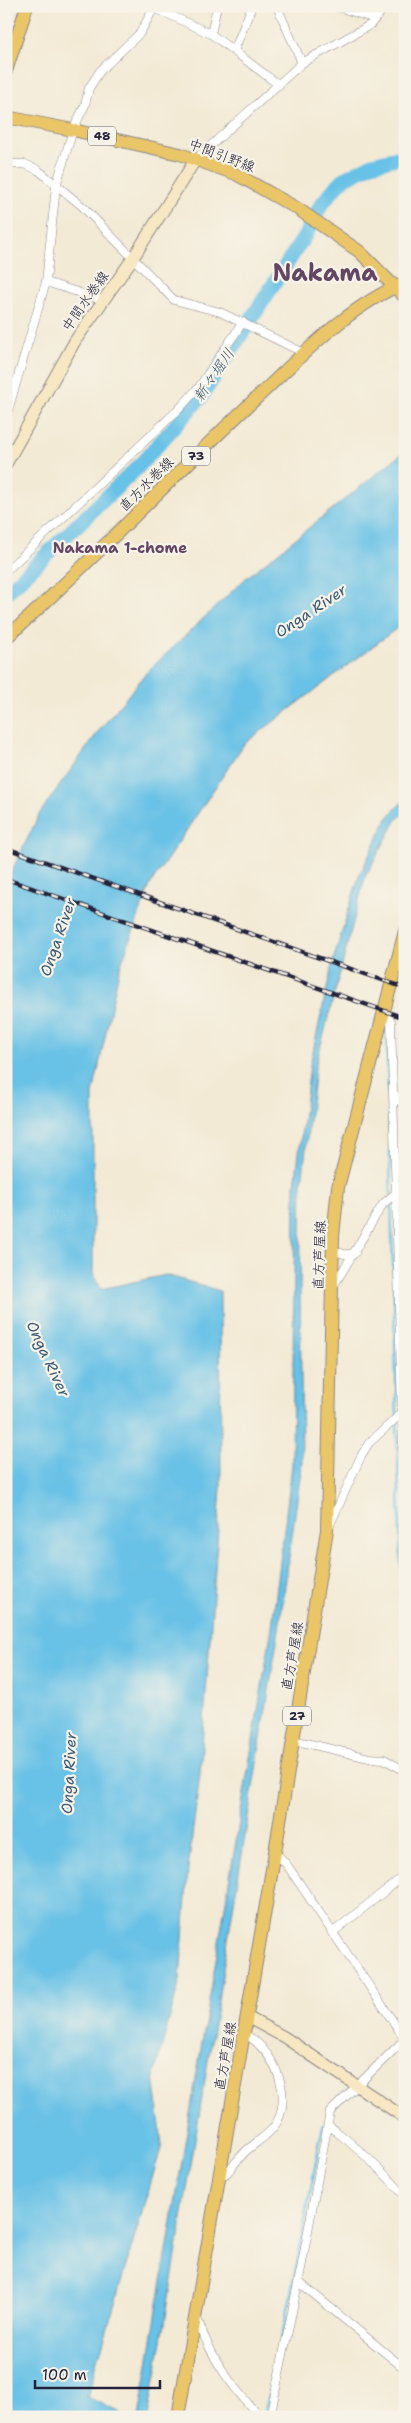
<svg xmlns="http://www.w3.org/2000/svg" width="411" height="2423" font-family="'Shantell Sans','Klee One',sans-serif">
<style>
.water{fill:#68c1e6;stroke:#457290}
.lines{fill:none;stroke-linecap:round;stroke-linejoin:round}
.stream{stroke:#68c1e6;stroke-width:2.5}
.river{stroke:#68c1e6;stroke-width:15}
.street-casing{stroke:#8a8688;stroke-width:9}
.secondary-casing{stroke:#8a8688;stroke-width:13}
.primary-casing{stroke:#8a8688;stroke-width:14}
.street{stroke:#fff;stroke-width:8}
.secondary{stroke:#f7e8c3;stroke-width:11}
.primary{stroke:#eac669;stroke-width:12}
.rail-casing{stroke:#22223b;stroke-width:4.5}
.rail{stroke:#f7f3e8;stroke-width:2.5;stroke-dasharray:8;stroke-linecap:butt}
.labels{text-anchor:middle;stroke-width:4.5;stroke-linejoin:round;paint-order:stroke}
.shield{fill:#f7f3e8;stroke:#62616f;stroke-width:1}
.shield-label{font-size:12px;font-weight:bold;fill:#22223b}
.street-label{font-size:14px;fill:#22223b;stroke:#f7f3e8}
.water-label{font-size:15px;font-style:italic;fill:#3a5a77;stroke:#f7f3e8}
.neighbourhood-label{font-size:15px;font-weight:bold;fill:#634663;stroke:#f7f3e8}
.town-label{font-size:24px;font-weight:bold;fill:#634663;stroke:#f7f3e8}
</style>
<rect width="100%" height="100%" fill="#f7f3e8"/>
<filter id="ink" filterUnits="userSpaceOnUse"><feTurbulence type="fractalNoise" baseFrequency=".02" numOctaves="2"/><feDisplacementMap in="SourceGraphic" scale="10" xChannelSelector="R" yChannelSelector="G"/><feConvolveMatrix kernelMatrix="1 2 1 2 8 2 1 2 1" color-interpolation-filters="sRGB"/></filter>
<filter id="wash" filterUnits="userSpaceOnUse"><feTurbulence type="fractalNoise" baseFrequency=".0096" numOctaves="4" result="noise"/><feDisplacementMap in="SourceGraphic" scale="20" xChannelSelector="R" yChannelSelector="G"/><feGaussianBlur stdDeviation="1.12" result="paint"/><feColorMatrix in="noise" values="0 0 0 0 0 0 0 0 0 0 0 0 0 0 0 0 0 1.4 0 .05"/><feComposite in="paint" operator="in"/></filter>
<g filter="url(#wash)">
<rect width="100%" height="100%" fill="#f3ead5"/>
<path class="water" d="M405,451v171l-161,122 -94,141 -31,85 -26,124v179l8,16 65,-14 54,16 1,197 -21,286 -12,95 -8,111 -26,95 8,70 -75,252 34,16 -1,4h-114v-1534l34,-70 58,-81 49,-60 99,-94z
M405,799v13l-9,9 -31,56 -50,191 -13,116 -2,104 2,175 -23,166 -117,712 -14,76h-9l133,-790 20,-162 3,-280 15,-120 23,-104 26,-85 29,-59z"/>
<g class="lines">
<path class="stream" d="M386,1027l5,167
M391,1199l6,217
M397,1422l8,273
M264,2417l26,-118 33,-174"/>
<path class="river" d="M6,593l131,-125 64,-71 105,-163 15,-29 13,-16 10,-10 28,-15 33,-8"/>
</g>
</g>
<g filter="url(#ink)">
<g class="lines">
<g class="street-casing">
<path id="street" d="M283,6l-4,5 23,52
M335,6l40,13
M155,8l56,26 68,51
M211,34l6,-28
M234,51l18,-45
M196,159l106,-96 68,-38 16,-19
M6,164h19l13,6 44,36 92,94 46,12 84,41
M46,282l56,18
M6,417l40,-135 10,-96 17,-56 12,-25 4,-17 11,-17 40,-38 15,-27
M6,571l173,-162 20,-22 44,-65
M384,1014l7,7 14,498
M393,1092l12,15
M333,1248c7,7 13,7 22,5
M333,1287l50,-83 22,-19
M328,1529l33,-73 8,-13 34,-31
M293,1740l76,18 15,1 21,12
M275,1852l12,13 118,174
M332,1933l73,-58
M328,2125c28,21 53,44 77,71
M221,2174h5c6,-7 13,-16 20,-23 8,-7 19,-14 26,-22 25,-28 2,-81 -28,-95
M299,2282l106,87
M197,2318c14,40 34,68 63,99
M270,2417l31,-148 29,-157 75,-73"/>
</g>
<g class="secondary-casing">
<path id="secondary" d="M6,464l69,-123 58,-83 63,-99
M247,2017l37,20 121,81"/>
</g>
<g class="primary-casing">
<path id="primary" d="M6,71l21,-65
M6,117l67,13 107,24 56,20 62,35 62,43 45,45
M6,638c89,-79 170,-166 258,-247 40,-38 89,-88 141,-108
M178,2417l97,-565 52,-322 6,-294 5,-49 67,-256"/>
</g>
<use href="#street" class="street"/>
<use href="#secondary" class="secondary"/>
<use href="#primary" class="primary"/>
<g class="rail-casing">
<path id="rail" d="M6,848l399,140
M6,879l399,139"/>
</g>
<use href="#rail" class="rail"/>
</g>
</g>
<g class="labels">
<g class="shield">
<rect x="88" y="126.5" width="28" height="19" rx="4"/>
<rect x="182" y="446.5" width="28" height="19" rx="4"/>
<rect x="283" y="1706.5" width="28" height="19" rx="4"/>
</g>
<g class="shield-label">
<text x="102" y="140">48</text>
<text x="196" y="460">73</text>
<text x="297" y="1720">27</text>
</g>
<g class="street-label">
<text transform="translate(222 155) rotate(21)" y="5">中間引野線</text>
<text transform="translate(85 301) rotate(-55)" y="5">中間水巻線</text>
<text transform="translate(146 484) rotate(-45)" y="5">直方水巻線</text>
<text transform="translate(319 1255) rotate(-88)" y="5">直方芦屋線</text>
<text transform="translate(292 1656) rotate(-80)" y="5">直方芦屋線</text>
<text transform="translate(225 2056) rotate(-80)" y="5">直方芦屋線</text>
</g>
<g class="water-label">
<text transform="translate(214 375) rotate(-56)" y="5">新々堀川</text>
<text transform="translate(311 611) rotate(-34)" y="5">Onga River</text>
<text transform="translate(58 937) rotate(-71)" y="5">Onga River</text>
<text transform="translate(48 1359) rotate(65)" y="5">Onga River</text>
<text transform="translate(69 1773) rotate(-87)" y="5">Onga River</text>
</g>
<g class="neighbourhood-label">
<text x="120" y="553">Nakama 1-chome</text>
</g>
<g class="town-label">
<text x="325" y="281">Nakama</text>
</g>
</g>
<rect width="411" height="2423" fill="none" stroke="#f7f3e8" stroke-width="25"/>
<path d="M35 2380v8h125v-8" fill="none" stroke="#22223b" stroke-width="2.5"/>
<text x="42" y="2380" font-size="15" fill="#22223b" stroke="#f7f3e8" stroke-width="4" paint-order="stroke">100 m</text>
</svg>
